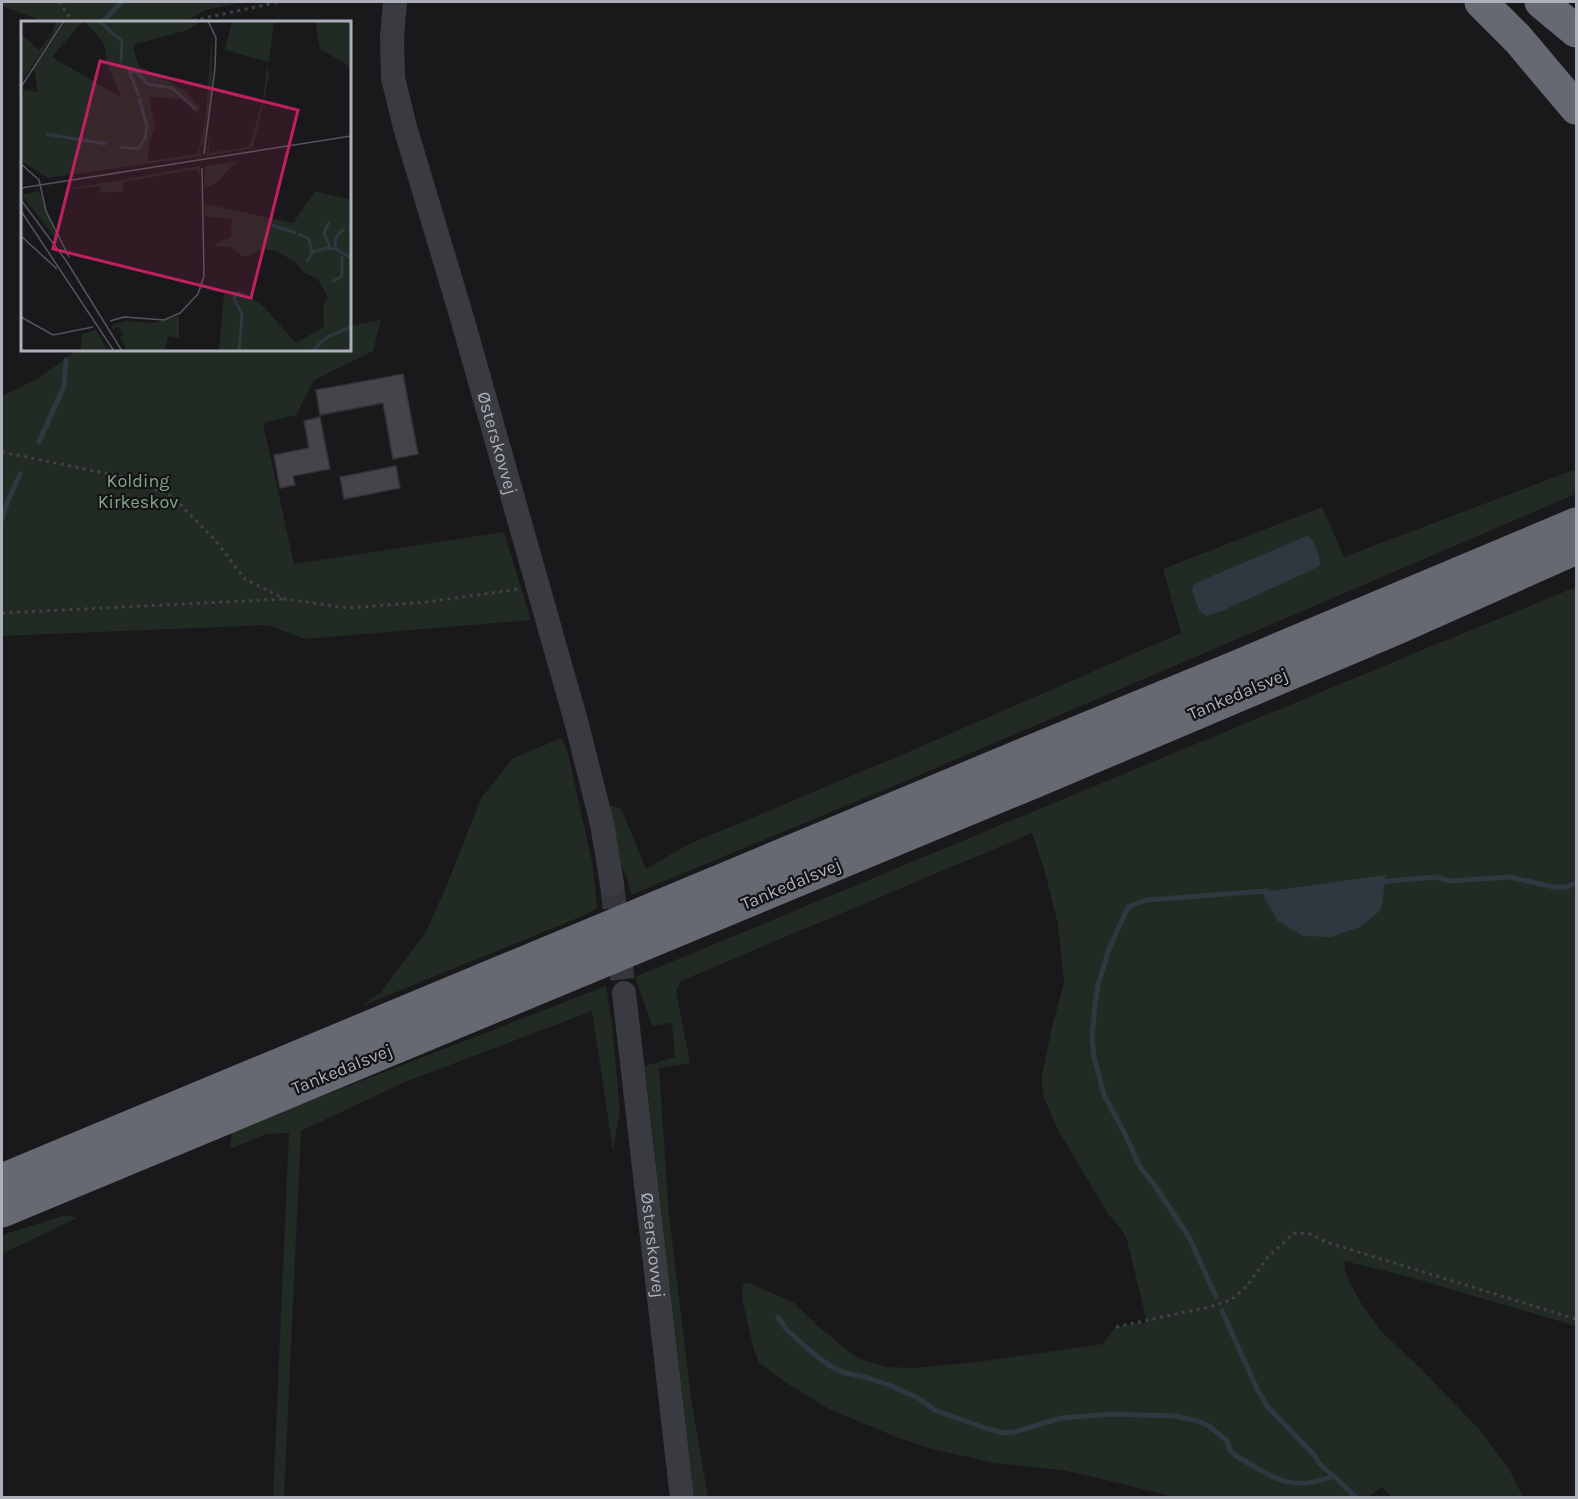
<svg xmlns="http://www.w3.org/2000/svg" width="1578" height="1499" font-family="Karla,sans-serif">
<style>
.green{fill:#212a23}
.water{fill:#2f3840}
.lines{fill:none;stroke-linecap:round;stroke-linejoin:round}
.stream{stroke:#2f3840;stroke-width:5}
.building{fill:#444449;stroke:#343338;stroke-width:1.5}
.minor-tunnel{stroke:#36373c;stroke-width:24;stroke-dasharray:24 12;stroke-linecap:butt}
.path{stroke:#404248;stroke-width:3;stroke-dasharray:3 4.5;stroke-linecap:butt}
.minor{stroke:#3a3b41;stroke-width:24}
.highway{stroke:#666972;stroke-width:33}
.labels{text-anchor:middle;stroke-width:4.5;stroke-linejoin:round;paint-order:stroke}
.street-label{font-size:18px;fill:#acb0bb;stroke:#141417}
.park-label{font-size:18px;fill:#83a687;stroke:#141417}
.inset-river{fill:none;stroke:#2f3840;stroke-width:3}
.inset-road{fill:none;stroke:#54555c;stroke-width:1.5}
.view{fill:#c12060;fill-opacity:0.15;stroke:#c12060;stroke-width:3}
.inset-edge{fill:none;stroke:#acb0bb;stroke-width:3}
</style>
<rect width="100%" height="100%" fill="#19191c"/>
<path class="green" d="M2,2h242l-39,8 -20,12h-140l-43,-16z
M381,320l-8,31 -59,29 -18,35 -33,8 31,141 210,-32 27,88 -226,19 -37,-14 -266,11v-240l37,-18 38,-28h273v-24z
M1576,469v25l-680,291 -265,110 -4,-17 -10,-21 -11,-52 15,3 25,61 41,-24 219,-92 275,-120 -18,-64 159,-62 22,50z
M1576,587v739l-174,-51 -58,-14 1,10 7,16 11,19 18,25 40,38 59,61 29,39 14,28h-131l-10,-10 -15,10h-193l-80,-20 -33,-7 -66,-7 -64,-14 -35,-12 -67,-28 -47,-29 -23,-17 -6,-16 -10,-45 -1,-11 2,-8h5l45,20 26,25 28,23 12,8 27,8 25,1 65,-6 125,-18 14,-17 31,-5 -20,-82 -5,-10 -14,-16 -50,-84 -14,-32 -2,-13v-10l10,-48 12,-44 -6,-59 -14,-55 -12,-36 -351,148 -5,10 14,72 -31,5 10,148 23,189 16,92h-14l-49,-431 30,-9 -3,-34 -20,3 -17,-49 775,-322z
M562,738l5,12 26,116 4,42 -17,9 -218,89 18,-13 46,-61 22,-50 33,-84 32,-40z
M606,986l6,38 8,87 -7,40 -21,-140 -187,71 -104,49 -17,366h-11l16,-364 -23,1 -36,15 2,-18z
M66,1215l11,3 -75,36v-19z"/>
<path class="water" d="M1307,536c8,4 13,21 13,30l-98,45 -16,5 -7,-6 -7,-20 2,-6 11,-5z
M1386,875l-5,35 -21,17 -29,10 -28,-1 -25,-15 -12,-20 -4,-9z"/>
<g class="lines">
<path class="stream" d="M102,22l20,-20
M39,442l25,-56 2,-26
M2,520l5,-17 13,-29
M1378,882l57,-5 15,4 59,-4 45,10h13l9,-4
M1216,1297l-27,-60 -34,-51 -15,-19 -16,-35 -20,-37 -10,-38 -2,-19 3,-34 3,-19 11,-36 19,-42 18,-7 121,-9
M1222,1311l36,80 9,15 48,50 3,6 39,36
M778,1317l8,12 23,21 21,16 15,7 20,4 24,8 31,14 14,11 51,18 19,5 10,-1 47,-14 51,-4 63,2 23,5 11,5 18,15 3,9 6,6c39,22 52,37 98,20"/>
</g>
<path class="building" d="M403,374l15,80 -25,5 -10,-56 -63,12 -4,-25z
M320,417l10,52 -37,7 2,9 -15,3 -6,-33 35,-7 -5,-27z
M396,466l4,22 -56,11 -4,-22z"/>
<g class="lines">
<path class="minor-tunnel" d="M612,884l12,109"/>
<path class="path" d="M59,2l14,20
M186,22l93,-20
M2,452l122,25 48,19 43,44 30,39 40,20 62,9 80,-6 92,-13
M2,613l282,-14
M1116,1327l93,-20 22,-7 16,-14 21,-29 26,-24 16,1 16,8 250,77"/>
<g class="minor">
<path id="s1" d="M395,2l-3,35 1,41 12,49 57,191 114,403 26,103 10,60"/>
<path id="s2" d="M624,993l58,505"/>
</g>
<path class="highway" d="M1481,2l37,37 58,69
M1541,2l35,29
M2,1180l1018,-424 209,-86 347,-146
M2,1211l1046,-435 349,-148 179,-80"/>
</g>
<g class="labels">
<g class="street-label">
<text dy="6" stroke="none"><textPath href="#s1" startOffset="456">Østerskovvej</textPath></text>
<text transform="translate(1238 694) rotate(-23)" y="6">Tankedalsvej</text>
<text transform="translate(791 884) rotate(-23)" y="6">Tankedalsvej</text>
<text transform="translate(342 1069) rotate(-22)" y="6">Tankedalsvej</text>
<text dy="6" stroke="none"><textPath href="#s2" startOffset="254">Østerskovvej</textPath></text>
</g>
<g class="park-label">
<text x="138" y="487">Kolding<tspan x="138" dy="21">Kirkeskov</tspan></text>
</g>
</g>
<g transform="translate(21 21)">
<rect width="330" height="330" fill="#19191c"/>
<path d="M35,0h7l-42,61v-48l18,16 13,-16zM45,0h17l-31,36 70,41 -14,-31 -4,-24 -20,-22h117l-13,9 -53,14 -1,6 5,16 45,24 15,16 -1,8 -15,-15 -34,-2 6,31 -6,14 -1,19 49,-7 8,-29 7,-92v50l-8,61 -5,4 3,8 -154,22 -27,-17v-72l17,3 -4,-23zM211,0h42l-5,41 -44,-12zM294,0h36v46l-31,-18zM246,43l2,13 -16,71 -47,8 4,-21 -1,18 40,-6 14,-47zM216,140l-21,22 -12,5 1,-22zM179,145v12l-3,-9 -74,13v9l-22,2 -1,-7 -43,5zM17,170l3,4 18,48 -37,-48zM294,170l36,9v151h-132l5,-58 -19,-3 38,2 20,14 33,37 28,-16 -1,-22 5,-8 -11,-19 -13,-5 -7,-10 -21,-12 -13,-2 -19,8 -13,-10 -18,-1 18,-9 1,-18 -27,-3 -1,-12 89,19zM158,295v22l-11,-2 -3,15h-38l-7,-13 3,-4 -5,-8 -5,4 -2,-4 15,-5 27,2zM75,309l12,21h-27l1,-17z" fill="#212a23"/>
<path class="inset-river" d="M78,0l23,20 -1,22M107,47l11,28M109,50l7,1 11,12 24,4 23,21M25,113l60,10M99,126l18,2 7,-11 2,-12 -8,-28M308,201l-5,11 6,14M251,204l24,8M277,213l11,5 3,12M314,227l1,-11 8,-8M286,241l5,-10 14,-4 10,1 15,9M311,261l10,-6v-20M218,330l3,-37 -8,-16 5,-6M291,330l15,-14 24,-10"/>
<path class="inset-road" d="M0,66l43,-66M183,133l11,-86 1,-30 -8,-17M0,143l18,16 7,31 23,46M0,167l330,-52M0,179l46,62 55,89M0,190l93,140M0,215l36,33M0,296l32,18 40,-8M89,300l14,-4 40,3 16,-7 18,-19 6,-18 -2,-108"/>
<path class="view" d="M79,40l198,49 -47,188 -198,-49z"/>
<rect width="330" height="330" class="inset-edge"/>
</g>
<rect width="1578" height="1499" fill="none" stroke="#acb0bb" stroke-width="6"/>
</svg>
